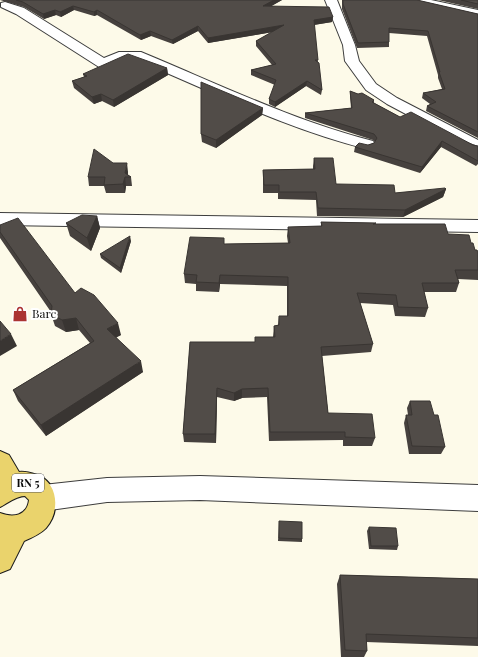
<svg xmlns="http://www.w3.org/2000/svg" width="478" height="657" font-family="'Playfair Display',serif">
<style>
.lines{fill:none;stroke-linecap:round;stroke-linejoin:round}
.minor-casing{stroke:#3d3d3d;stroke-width:2}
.tertiary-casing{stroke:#3d3d3d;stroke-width:2}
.primary-casing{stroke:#1b1b1b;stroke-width:2}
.minor{fill:#fff;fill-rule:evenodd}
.tertiary{fill:#fff;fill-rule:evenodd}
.primary{fill:#ead36c;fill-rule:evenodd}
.wall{fill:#46413e}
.shaded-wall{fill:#393532}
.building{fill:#514c48;stroke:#393532}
.labels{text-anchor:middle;stroke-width:4;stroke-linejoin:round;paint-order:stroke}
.shield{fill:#fff;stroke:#545454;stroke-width:1}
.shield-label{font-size:11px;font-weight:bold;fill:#0a0a0a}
.poi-label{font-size:12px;fill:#0a0a0a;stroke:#fff;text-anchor:start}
</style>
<rect width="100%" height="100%" fill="#fdfae9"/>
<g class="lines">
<g class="minor-casing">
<path id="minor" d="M325,0h12l18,45 4,16 17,23 21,14 81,42v11l-6,-2 -85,-45 -21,-14 -21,-29 -2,-16z
M409,0h22l47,10v8l-67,-16z
M5,2l19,6 80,50 15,-6h22c75,31 153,69 232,89l2,3 -2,3 -6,2c-81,-20 -156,-58 -233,-90l-12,1 -18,8 -5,-1 -83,-53 -15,-7v-4z
M0,213l478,7v12l-478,-7z"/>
</g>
<g class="tertiary-casing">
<path id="tertiary" d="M200,476l278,9v26l-278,-11 -93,2 -64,9 -10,-4 -4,-9 4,-9 10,-4 64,-7z"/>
</g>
<g class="primary-casing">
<path id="primary" d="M0,451l9,4 10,17c6,-1 12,1 18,3 22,8 23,37 9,53 -6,6 -15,10 -22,13l-14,28 -10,4v-60c13,5 27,3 29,-13l-4,-4c-9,0 -17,7 -25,11z"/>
</g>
<use href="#minor" class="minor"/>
<use href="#tertiary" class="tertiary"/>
<use href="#primary" class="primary"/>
</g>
<path class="wall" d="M0,0h282l-11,6 62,11 -1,5 -18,3 4,37 4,28 -1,5 -15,-9 -31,21 -6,-3v-5l6,-14 -24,-10v-5l21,-5 -16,-19v-5l17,-9 -65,11 -10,-12 -25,13 -22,-8 -10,4 -44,-25 -3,1 -20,-6 -13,7 -5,-2 -12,4 -20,-12z
M342,0h75l61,14v124l-52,-27 1,-5 3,-2 -8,-6 1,-5 19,-4 -4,-11v-3l-11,-39 -38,-3v14l-32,1 -15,-39z
M438,0h40v9z
M167,68l1,7 -54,32 -12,-6 -8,3 -20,-16 -2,-7 12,-4 -1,-3z
M350,91l24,9v3l26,14 78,29v18l-2,2 -35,-19 -21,26 -66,-21 1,-5 13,-2 6,-2 1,-1 -2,-2 -68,-22v-5l46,-5 -1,-12z
M263,108l-1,7 -46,33 -14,-6 -1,-8z
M314,158l22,26 59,9 51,-4 -3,8 -40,20 -86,-1 -1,-16 -38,-1v-6h-15v-23l50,-1v-3z
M113,163l15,9v3l3,2 1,9h-6l-1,7h-19l-2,-7h-15l-1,-9z
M97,216l3,12 -9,23 -21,-15 -4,-13z
M321,222l55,1 -1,1 73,10 23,9 4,7 3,2v28l-20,-1 1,4 -3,9h-32l4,16 -3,9 -30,-1 -2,-11 -33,-2 13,41 -2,8 -49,4 6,57 47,25 -3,8h-29v-6l-74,1 -2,-44 -25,1 -8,3 -17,-4 -1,46 -32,-1 -1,-8 7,-92h65l18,-5 1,-11 4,-1 1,-9h8v-30l-67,-2 -1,8 -23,-1v-7l-11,-1 -1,-9 40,-36v6l64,-1 -1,-7 1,-9 33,-1z
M0,225l121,110 -5,2 27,35 -97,64 -28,-35 -5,-11 77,-47 -11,-13 -13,2 -11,-6 -4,-12v-2l-51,-74z
M131,241l-10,32 -20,-15 -1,-4z
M410,401l24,14 11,32 -4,7h-32l-5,-31 2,-8h2l-1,-7z
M279,521l23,18v3l-24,-1z
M369,527l29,19 -1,4 -28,-1 -2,-18z
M340,575l138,4v67l-112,-4 1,9 -3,6h-23l-4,-73z"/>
<path class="shaded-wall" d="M274,0h8l-19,11v-5z
M73,6l1,4 -13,7 -1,-5z
M55,10l1,5 -12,4 -1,-5z
M97,10v5l-3,1v-4z
M333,17l-1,5 -19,3 1,-5z
M284,25v5l-76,13v-5z
M198,26v5l-25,13 -1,-4z
M150,31l1,5 -10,4 -1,-5z
M167,68l1,7 -54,32 -1,-7z
M307,81l-1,5 -31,21v-5z
M101,94l1,7 -8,3 -2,-7z
M263,108l-1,7 -46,33v-8z
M442,141l-1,6 -21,26 2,-6z
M127,163l1,9 -1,5 -2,-4z
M125,177l1,9 -1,7 -2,-9z
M446,189l-3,8 -40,20 2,-7z
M97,216l3,12 -9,23 -4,-13z
M130,236l1,5 -10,32 -1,-5z
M220,275v9l-1,8v-9z
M76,318l3,12 -13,2 -4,-12z
M118,323l3,12 -11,6 -3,-12z
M11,334l6,12 -17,10v-15z
M141,361l2,11 -97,64 -5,-11z
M217,388v9l-1,46 -1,-9z
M242,389v9l-8,3v-8z"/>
<path class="building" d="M16,0h258l-11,6 66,1 4,10 -19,3 4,40h-3l4,3 3,27 -15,-9 -32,21 -6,-3 7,-19 -25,-10 25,-6 -20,-23 28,-16 -76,13 -10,-12 -26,14 -22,-9 -10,4 -43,-25 -3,2 -21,-6 -13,6 -5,-2 -12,4 -20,-12z
M343,0h74l61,14v118l-51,-26 9,-4 -13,-9 22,-4 -6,-17h1l-12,-41 -39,-3v14l-31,1 -15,-39z
M461,0h17v4z
M128,54l39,14 -54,32 -12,-6 -9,3 -20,-16 15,-5 -4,-2z
M201,82l62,26 -47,32 -15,-6z
M350,91l8,3 4,-1 12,7 -2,2 28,15 11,-5 62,33 5,1v15l-36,-20 -20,26 -67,-20 4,-4 9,2 6,-2 3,-5 -3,-4 -69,-21 47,-5z
M94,149l19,14h14l-2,10 6,4h-6l-2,7 -19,1 1,-8h-17z
M314,158h19l3,26 58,1 1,8 50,-5 1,1 -41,21 -87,-2 -2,-16h-37v-7h-15l-1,-15 52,-1z
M82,215l15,1 -10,22 -21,-15z
M18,218l57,75 6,-5 13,7 24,28 -11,6 34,32 -100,64 -28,-35 81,-49 -18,-23 -14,2 -11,-6 1,-8 -52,-74v-7z
M321,222l55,1 -3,1h72l3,10 21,1 2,8h2l2,7h2l1,2v18h-23l4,13h-37l6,25 -30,-1 -2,-12 -39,-2 16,51 -52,3 7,66 44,1 3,24 -30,-1v-5h-75l-2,-44 -26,1 -8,4 -17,-5 -2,46h-32l7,-92h65v-5h20l-1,-11 5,-1v-9h9v-39l-68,-2 -1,8 -23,-1 1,-7 -13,-1 6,-37 34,1v6l66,-1 -2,-16 34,-1z
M130,236l-10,32 -20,-14z
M0,321l11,13 -11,7z
M410,401h20l4,14h4l7,32 -33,-1 -6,-31h6z
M279,521l23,1v17l-23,-1z
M369,527l27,1 2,18h-27z
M340,575l138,4v59l-112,-4 1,17 -22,-1z"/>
<defs>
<g id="shop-bare" transform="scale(1.2)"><path d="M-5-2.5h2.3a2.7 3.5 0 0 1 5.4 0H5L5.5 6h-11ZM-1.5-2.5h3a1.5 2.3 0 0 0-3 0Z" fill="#ab3332" stroke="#fff" stroke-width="2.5" paint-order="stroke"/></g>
</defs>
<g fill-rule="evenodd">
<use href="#shop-bare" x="20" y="314"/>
</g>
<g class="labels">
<rect class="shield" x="12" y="474" width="32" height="18" rx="3"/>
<g class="shield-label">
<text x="28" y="487">RN 5</text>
</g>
<g class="poi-label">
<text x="32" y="318">Barc</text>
</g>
</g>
</svg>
